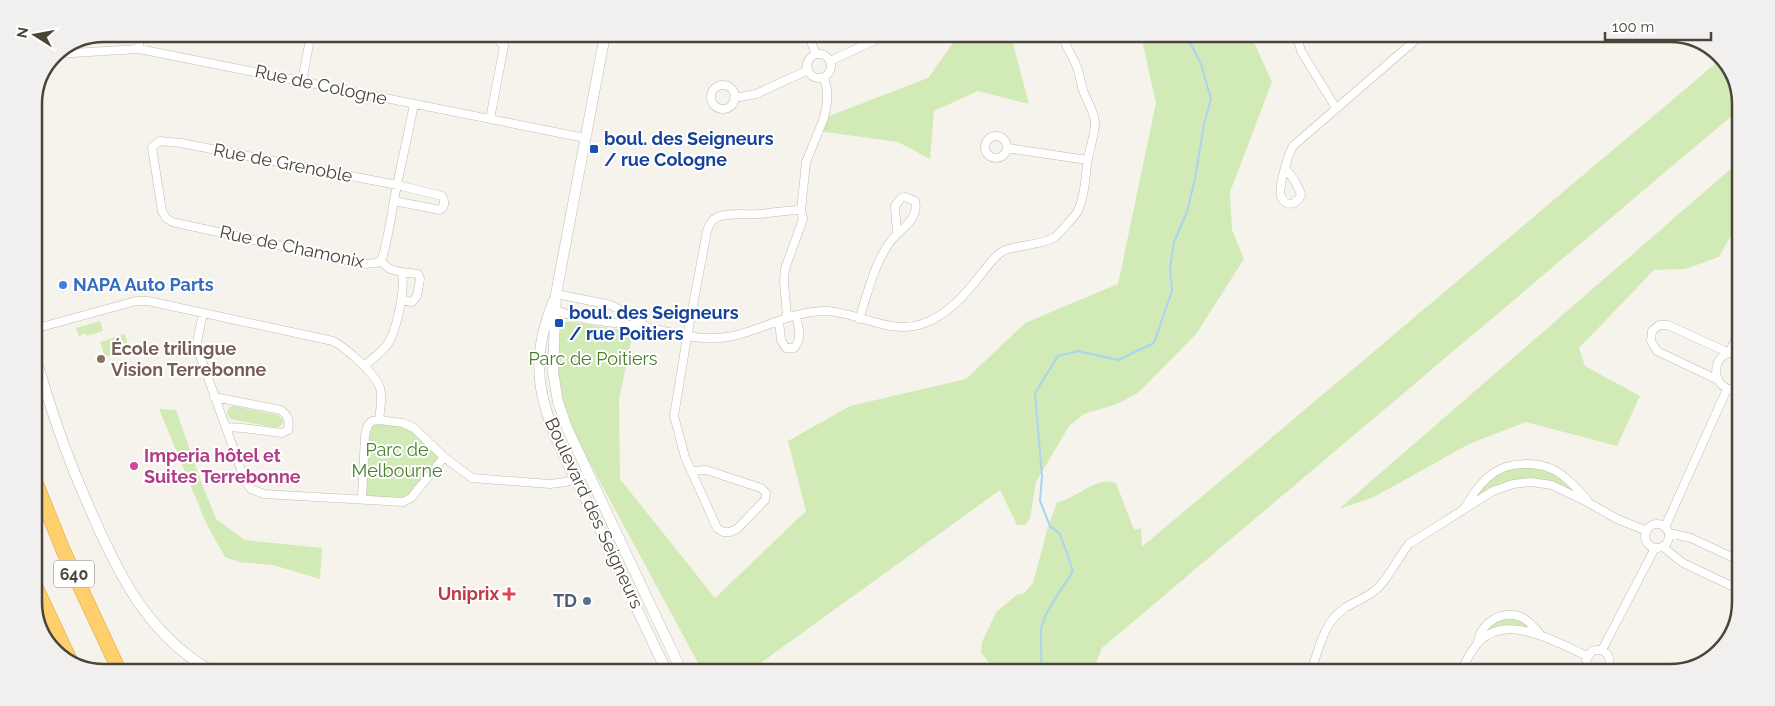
<svg xmlns="http://www.w3.org/2000/svg" width="1775" height="706" font-family="Raleway,sans-serif">
<style>
.green{fill:#d2eab5}
.lines{fill:none;stroke-linecap:round;stroke-linejoin:round}
.stream{stroke:#a9d4f2;stroke-width:2}
.minor-casing{stroke:#c2bbae;stroke-width:9}
.tertiary-casing{stroke:#c2bbae;stroke-width:11}
.motorway-casing{stroke:#e0a43c;stroke-width:15}
.minor{stroke:#fff;stroke-width:8}
.tertiary{stroke:#fff;stroke-width:10}
.motorway{stroke:#ffcf6e;stroke-width:14}
.transit-dot{fill:#1a4fb4;stroke:#fff;stroke-width:2}
.shop-dot{fill:#3f7fe0;stroke:#fff;stroke-width:2}
.education-dot{fill:#8d6e63;stroke:#fff;stroke-width:2}
.hotel-dot{fill:#d1479c;stroke:#fff;stroke-width:2}
.health-dot{fill:#e0444e;stroke:#fff;stroke-width:2}
.service-dot{fill:#5c6f8a;stroke:#fff;stroke-width:2}
.labels{text-anchor:middle;stroke-width:4;stroke-linejoin:round;paint-order:stroke}
.shield{fill:#fff;stroke:#817c74;stroke-width:1}
.shield-label{font-size:16px;font-weight:bold;fill:#4b4439}
.street-label{font-size:18px;fill:#4b4439;stroke:#fff}
.transit-label{font-size:18px;font-weight:bold;fill:#164399;stroke:#fff;text-anchor:start}
.shop-label{font-size:18px;font-weight:bold;fill:#366cbe;stroke:#fff;text-anchor:start}
.education-label{font-size:18px;font-weight:bold;fill:#785e54;stroke:#fff;text-anchor:start}
.park-label{font-size:18px;fill:#4a7f2a;stroke:#fff}
.hotel-label{font-size:18px;font-weight:bold;fill:#b23c85;stroke:#fff;text-anchor:start}
.health-label{font-size:18px;font-weight:bold;fill:#be3a42;stroke:#fff;text-anchor:end}
.service-label{font-size:18px;font-weight:bold;fill:#4e5e75;stroke:#fff;text-anchor:end}
.rim{fill:none;stroke:#4b4439;stroke-width:2.5}
</style>
<rect width="100%" height="100%" fill="#f6f3ec"/>
<path class="green" d="M958,36h53l18,68 -51,-13 -44,20 -4,48 -32,-17 -80,-11 6,-13 104,-40z
M1141,36l113,1 -1,3 19,42 -42,110 2,38 12,29 -48,75 -58,59 -21,11 -33,10 -15,12 -33,56 -6,37 -5,6h-8l-17,-35 -249,180h-49l-135,-249 -7,-33 -2,-14 2,-48 8,-5 65,11 -14,68 1,79 95,119 91,-87 -18,-70 62,-35 116,-27 59,-56 93,-39 38,-181z
M1722,58l5,4 14,38v8l-639,540 -9,23h-98l-14,-19 1,-10 14,-30 22,-18h5l10,-11 15,-56 9,-25c19,-3 40,-27 59,-19l18,47 7,-2 1,19z
M1741,160l-1,59 -21,38 -34,12 -31,1 -75,78 6,18 55,30 -23,50 -91,-24 -57,22 -95,53 -35,12z
M100,321l3,10 -16,5 -1,-3 -7,3 -3,-8z
M125,334l4,15 -24,8 -5,-15z
M234,406l44,9 5,5v4l-6,4 -46,-9 -3,-3 -1,-5 3,-4z
M159,409l17,1 24,69 16,40 29,21 77,8 -2,31 -47,-14 -34,-3 -14,-5 -18,-32z
M372,421l31,2 41,34 -33,41 -49,1 3,-64z
M1512,466l41,3 36,34 -37,-18 -39,-1 -49,25 14,-24z
M1522,617l18,17 -61,-1 16,-14z"/>
<g class="lines">
<path class="stream" d="M1040,671c3,-14 0,-27 1,-40 2,-20 22,-42 32,-60l-13,-37 -10,-8 -10,-25 2,-25 -7,-83 23,-37 20,-5 40,9 36,-17 18,-52 -2,-22 4,-27 13,-30 8,-33 9,-55 7,-25 -10,-35 -14,-28"/>
<g class="minor-casing">
<path id="minor" d="M139,34v15
M808,35l8,19
M891,36l6,1 5,-1
M1297,37l4,14 35,57
M55,54l84,-5 446,89
M807 66a12 12 0 1 1 24 0a12 12 0 1 1-24 0Z
M830,61l54,-25
M302,81l9,-47
M711 97a12 12 0 1 1 24 0a12 12 0 1 1-24 0Z
M734,98l22,-4 52,-24
M490,119l14,-73 -9,-10 -5,-1
M985 147a11 11 0 1 1 22 0a11 11 0 1 1-22 0Z
M1007,148l80,12
M1286,169l9,12 6,13c-3,10 -15,15 -20,2 -3,-9 7,-41 12,-50l126,-109
M394,201l46,9c5,-4 5,-9 2,-14l-45,-11 -216,-42 -21,-2 -8,6 10,64 4,7 6,4 192,42 13,-1 5,-4c6,-20 9,-42 13,-64 6,-30 13,-60 19,-91
M556,294l55,11 19,10 17,12
M401,300l11,2 5,-6 3,-17 -2,-5 -17,-2
M553,309c30,13 64,13 97,19 29,6 52,14 83,8 32,-7 61,-26 95,-25 31,2 63,24 94,13 26,-9 44,-30 60,-51 7,-8 12,-17 21,-22 16,-7 37,-5 52,-14 5,-4 9,-9 13,-14 4,-4 9,-9 11,-15 7,-16 6,-33 9,-49 2,-12 7,-25 7,-37 -1,-10 -7,-20 -11,-29 -3,-8 -4,-17 -7,-26 -4,-10 -11,-19 -14,-31
M203,313l-6,29 1,8 46,128 7,11 13,5 139,8 8,-4 33,-41
M787,317l-3,-35 1,-13 18,-50 -2,-9 5,-48 18,-44 3,-15v-13l-3,-13
M859,319c9,-26 15,-55 31,-77 9,-12 30,-23 25,-41l-10,-4 -4,1 -6,8 2,27
M779,321l2,19 5,8h8c9,-10 4,-21 2,-33
M34,329l102,-28h12l185,40c13,7 42,32 47,47 3,9 0,22 -1,32l24,3 11,5 30,29 28,21 78,6 16,-2 22,-8
M364,366c8,-7 17,-13 23,-21 9,-12 20,-60 14,-73l-11,-3 -10,-8
M1718,380l-61,-29 -6,-10 1,-10 7,-6h9l61,28 10,-21
M1739,390c-31,3 -30,-42 0,-38
M214,397l67,13c7,6 9,10 7,20l-6,3 -40,-5 -16,-1
M691,471l15,-1 55,18 5,5 -1,7 -28,29 -7,3h-7l-6,-4 -32,-71 -11,-41 13,-79 20,-106c2,-5 4,-11 9,-13 8,-6 32,-3 42,-4 15,-1 29,-4 43,-4
M362,499l3,-64 3,-10 4,-4 7,-1
M1465,507c9,-14 16,-26 30,-35 15,-10 41,-10 57,-3 10,4 31,24 37,34
M1645 536a12 12 0 1 1 24 0a12 12 0 1 1-24 0Z
M1665,527l62,-138
M1669,533l22,5 47,22
M1663,547l20,16 55,26
M1478,642c2,-19 26,-34 45,-24 7,4 12,10 17,16
M1602,650l53,-102
M1311,671c8,-22 13,-50 34,-63 12,-8 29,-13 38,-26 10,-12 16,-26 26,-38l84,-53 20,-7 18,-2 21,3 37,18 28,16 30,12
M1460,672c6,-10 11,-22 19,-30 28,-30 79,1 108,14
M1593,672l-5,-4 -2,-8 6,-9c15,-5 24,11 12,21"/>
</g>
<g class="tertiary-casing">
<path id="tertiary" d="M605,35l-49,259 -3,78 5,30 9,26 114,242
M553,302c-11,29 -17,55 -12,86 7,42 30,81 49,120 25,54 50,108 76,162
M34,351c15,54 33,107 56,158 27,63 57,124 118,160"/>
</g>
<g class="motorway-casing">
<path id="motorway" d="M34,478l29,72 55,118
M34,583l36,77"/>
</g>
<use href="#minor" class="minor"/>
<use href="#tertiary" class="tertiary"/>
<use href="#motorway" class="motorway"/>
</g>
<g class="transit-dot">
<rect x="589" y="144" width="10" height="10" rx="2.5"/>
<rect x="554" y="318" width="10" height="10" rx="2.5"/>
</g>
<circle class="shop-dot" cx="63" cy="285" r="5"/>
<circle class="education-dot" cx="101" cy="359" r="5"/>
<circle class="hotel-dot" cx="134" cy="466" r="5"/>
<path class="health-dot" d="M506.5 586.5h5v5h5v5h-5v5h-5v-5h-5v-5h5z"/>
<circle class="service-dot" cx="587" cy="601" r="5"/>
<g class="labels">
<rect class="shield" x="54" y="560.5" width="40" height="27" rx="4"/>
<g class="shield-label">
<text x="74" y="580">640</text>
</g>
<g class="street-label">
<text transform="translate(321 85) rotate(12)" y="6">Rue de Cologne</text>
<text transform="translate(283 163) rotate(11)" y="6">Rue de Grenoble</text>
<text transform="translate(292 247) rotate(12)" y="6">Rue de Chamonix</text>
<text transform="translate(594 513) rotate(65)" y="6">Boulevard des Seigneurs</text>
</g>
<g class="transit-label">
<text x="604" y="145">boul. des Seigneurs<tspan x="604" dy="21">/ rue Cologne</tspan></text>
<text x="569" y="319">boul. des Seigneurs<tspan x="569" dy="21">/ rue Poitiers</tspan></text>
</g>
<g class="shop-label">
<text x="73" y="291">NAPA Auto Parts</text>
</g>
<g class="education-label">
<text x="111" y="355">École trilingue<tspan x="111" dy="21">Vision Terrebonne</tspan></text>
</g>
<g class="park-label">
<text x="593" y="365">Parc de Poitiers</text>
<text x="397" y="456">Parc de<tspan x="397" dy="21">Melbourne</tspan></text>
</g>
<g class="hotel-label">
<text x="144" y="462">Imperia hôtel et<tspan x="144" dy="21">Suites Terrebonne</tspan></text>
</g>
<g class="health-label">
<text x="499" y="600">Uniprix</text>
</g>
<g class="service-label">
<text x="577" y="607">TD</text>
</g>
</g>
<path d="M0 0H1775V706H0ZM104 42H1670A62 62 0 0 1 1732 104V602A62 62 0 0 1 1670 664H104A62 62 0 0 1 42 602V104A62 62 0 0 1 104 42Z" fill="#f1f0ef" fill-rule="evenodd"/>
<path class="rim" d="M104 42H1670A62 62 0 0 1 1732 104V602A62 62 0 0 1 1670 664H104A62 62 0 0 1 42 602V104A62 62 0 0 1 104 42Z"/>
<g transform="translate(35 35) rotate(281)" stroke="#ffffff" stroke-width="4" paint-order="stroke">
<path d="M0-4L9 19L0 12L-9 19Z" fill="#4b4439"/>
<text y="-8" font-size="14" font-weight="bold" text-anchor="middle" fill="#4b4439">N</text>
</g>
<path d="M1605 32v8h106v-8" fill="none" stroke="#4b4439" stroke-width="2.5"/>
<text x="1612" y="32" font-size="15" fill="#4b4439" stroke="#ffffff" stroke-width="4" paint-order="stroke">100 m</text>
</svg>
